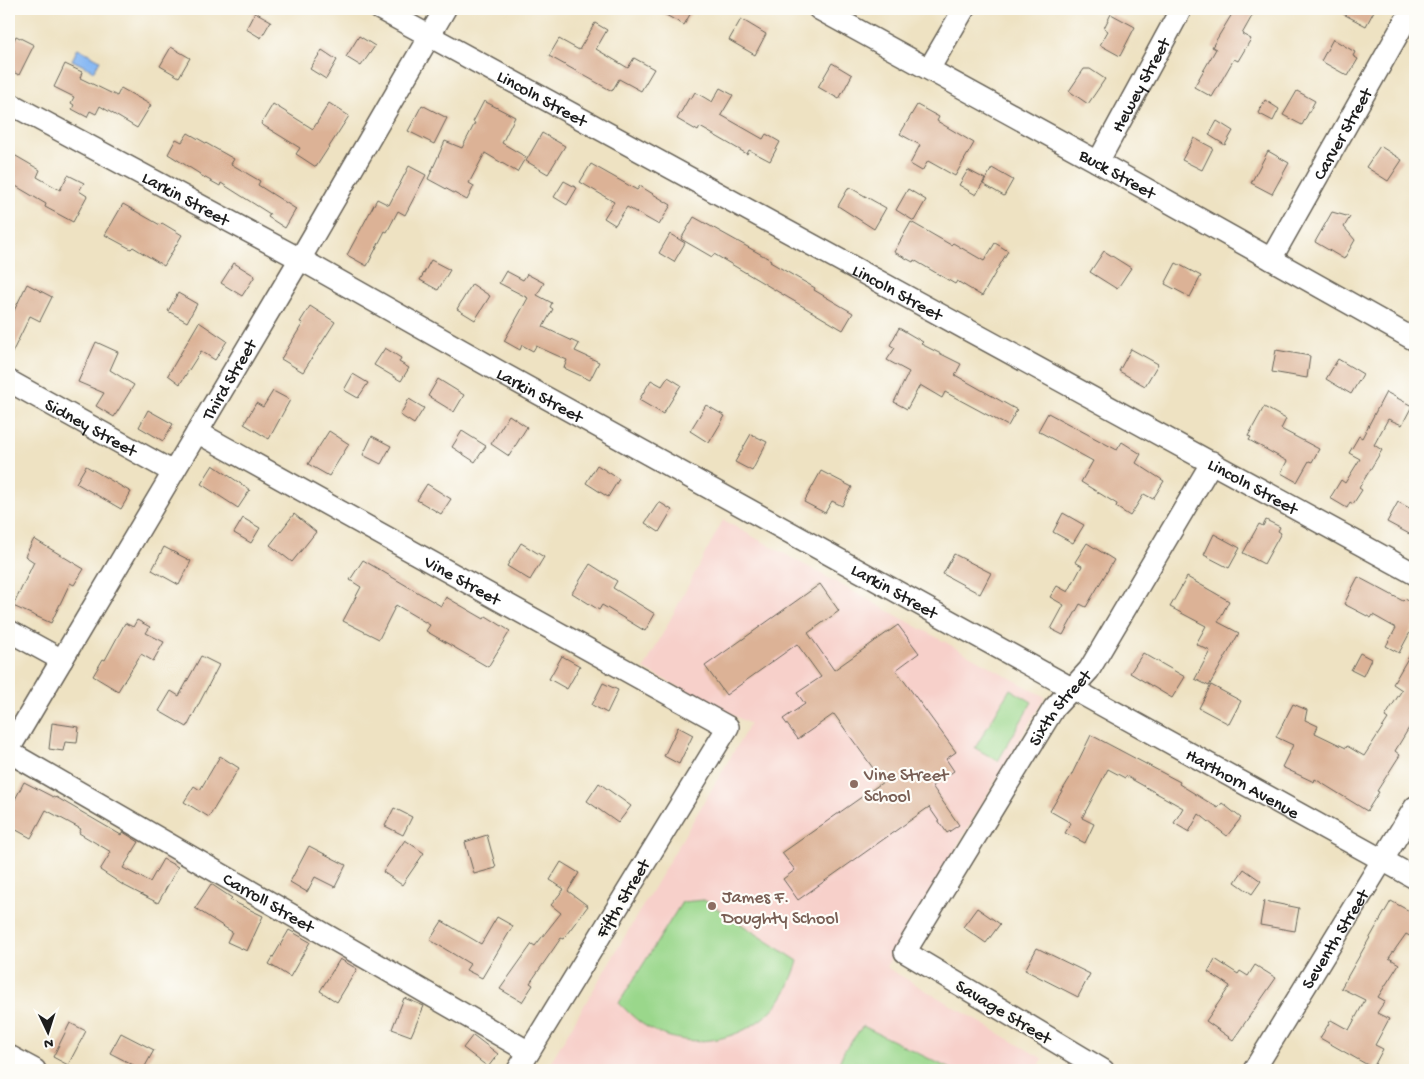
<svg xmlns="http://www.w3.org/2000/svg" width="1424" height="1079" font-family="'Gochi Hand',sans-serif">
<style>
.built{fill:#f7d0ca}
.green{fill:#9ad78b;stroke:#5b7a54}
.water{fill:#87b8f3;stroke:#526a88}
.building{fill:#dcb296}
.lines{fill:none;stroke-linecap:round;stroke-linejoin:round}
.minor-casing{stroke:#666156;stroke-width:24}
.minor{stroke:#fff;stroke-width:21}
.education-dot{fill:#8d6e63;stroke:#fdfcf7;stroke-width:2}
.labels{text-anchor:middle;stroke-width:4.5;stroke-linejoin:round;paint-order:stroke}
.street-label{font-size:18px;fill:#1c1c1c;stroke:#fdfcf7}
.education-label{font-size:18px;fill:#785e54;stroke:#fdfcf7;text-anchor:start}
</style>
<rect width="100%" height="100%" fill="#fdfcf7"/>
<filter id="ink" filterUnits="userSpaceOnUse"><feTurbulence type="fractalNoise" baseFrequency=".02" numOctaves="2"/><feDisplacementMap in="SourceGraphic" scale="10" xChannelSelector="R" yChannelSelector="G"/><feConvolveMatrix kernelMatrix="1 2 1 2 8 2 1 2 1" color-interpolation-filters="sRGB"/></filter>
<filter id="wash" filterUnits="userSpaceOnUse"><feTurbulence type="fractalNoise" baseFrequency=".0096" numOctaves="4" result="noise"/><feDisplacementMap in="SourceGraphic" scale="20" xChannelSelector="R" yChannelSelector="G"/><feGaussianBlur stdDeviation="1.12" result="paint"/><feColorMatrix in="noise" values="0 0 0 0 0 0 0 0 0 0 0 0 0 0 0 0 0 1.4 0 .05"/><feComposite in="paint" operator="in"/></filter>
<g filter="url(#wash)">
<rect width="100%" height="100%" fill="#eee2c2"/>
<path class="built" d="M723,520l322,177 -159,270 157,92 -7,11h-490l204,-346 -106,-55z"/>
<path class="green" d="M1010,689l22,13 -34,59 -23,-13z
M704,900l94,61c-5,15 -10,29 -19,41 -33,41 -94,52 -138,21 -8,-6 -15,-13 -22,-20l63,-101z
M863,1026l89,44h-116l8,-19z"/>
<path class="water" d="M78,48l22,12 -6,11 -22,-11z"/>
<g id="blocks">
<path class="building" d="M655,9h38l-9,16z
M1235,9h21l-14,25 9,5 -13,22 -4,-2 -22,38 -18,-10 22,-38 -4,-2z
M1334,9h41l-9,17z
M255,12l16,9 -10,17 -15,-9z
M1111,14l24,13 -15,29 -20,-11 8,-14 -4,-3z
M741,19l25,15 -11,21 -26,-15z
M595,23l12,7 -11,19 32,19 6,-10 20,11 -13,22 -22,-12 -7,12 -63,-35 10,-17 20,11z
M16,36l18,9 -15,30 -10,-5v-20z
M359,36l16,10 -14,20 -15,-9z
M1333,39l22,13 -2,4 5,3 -10,17 -27,-15z
M171,47l19,11 -11,19 -19,-11z
M322,50l15,10 -11,19 -16,-10z
M832,63l20,12 -13,24 -21,-12z
M65,64l17,8 -2,6 37,18 4,-8 30,17 -14,23 -37,-22 -4,8 -6,-3 -3,6 -15,-8 2,-4 -3,-2 3,-6 -20,-10z
M1084,69h6l15,10 -17,25 -19,-13z
M720,88l13,7 -12,20 42,24 3,-5 14,8 -10,19 -21,-11 -2,4 -47,-27 -2,4 -21,-12 12,-21 2,1 4,-7 17,10z
M1297,91l18,10 -13,24 -19,-10z
M1265,100l14,9 -6,12 -15,-8z
M484,101l31,16 -13,26 24,14 -9,15 -32,-19 -16,30 5,3 -7,14 -39,-21 17,-38 17,7 13,-25 -2,-1z
M329,103l20,13 -33,51 -20,-13 4,-6 -39,-24 12,-20 40,25z
M422,105l25,13 -13,26 -26,-13z
M917,105l22,12 -2,4 37,22 -19,33 -27,-15 -6,10 -12,-7 10,-19 -20,-11z
M1217,121l16,10 -8,14 -16,-10z
M188,133l46,26 -3,5 29,17 -2,4 38,24 -11,19 -17,-11 2,-3 -49,-31 -1,3 -20,-11v-1l-32,-20 8,-15 6,3z
M542,133l23,13 -17,28 -22,-13z
M1194,138l19,10 -11,22 -20,-10z
M1380,146l22,14 -14,21 -22,-14z
M1268,151l21,12 -17,31 -21,-11z
M9,152l31,18 -3,7 23,13 8,-15 16,8 -5,8 8,5 -14,26 -28,-15 1,-3 -37,-22z
M591,164l46,26 3,-4 31,19 -12,20 -32,-18 -12,18 -11,-7 10,-16 -34,-20z
M409,166l17,9 -21,40 -7,-4 -11,21 -2,-1 -18,35 -20,-11 30,-56 12,6z
M992,168l21,12 -9,16 -21,-12z
M968,170l17,9 -9,16 -17,-10z
M564,181l13,7 -10,17 -13,-8z
M849,187l37,21 -12,21 -36,-23z
M908,189l18,11 -12,21 -18,-11z
M123,204l37,21 2,-2 20,12 -18,31 -31,-19 -2,2 -26,-14z
M1332,212l18,5 -6,10 11,13 -11,19 -29,-17z
M694,217l77,43 -1,2 45,26 -1,2 39,23 -10,17 -129,-76 -2,3 -31,-18z
M911,222l40,23 2,-2 31,18 11,-18 13,8 -26,45 -25,-15 -2,3 -41,-24 -1,2 -19,-10z
M670,234l15,9 -11,19 -15,-9z
M1104,251l27,17 -14,21 -27,-17z
M431,260l19,10 -12,20 -18,-10z
M234,263l21,13 -13,20 -21,-13z
M1176,263l25,13 -11,21 -25,-13z
M506,271l17,9 4,-6 17,9 -7,12 15,8 -2,4 3,2 -10,18 36,17 -4,7 24,11 -9,18 -26,-12 3,-8 -31,-14 -3,5 -11,-6 -2,5 -16,-9 24,-43 -29,-15z
M27,284l25,13 -12,24 -10,-5 -21,43v-38z
M472,284l18,12 -15,24 -18,-11z
M178,293l19,11 -10,18 -19,-11z
M310,306l25,16 -32,50 -22,-13 22,-36 -3,-1z
M199,322l28,19 -12,19 -14,-9 -21,33 -12,-9z
M899,328l24,14 -2,2 40,20 -6,11 62,35 -9,16 -63,-34 -3,6 -22,-13 -13,24 -13,-7 15,-30 -22,-12 8,-12 -5,-3z
M96,342l22,10 -8,18 24,15 -20,32 -18,-11 8,-13 -26,-11z
M385,348l16,10 -2,4 10,6 -8,13 -27,-16z
M1131,349l27,15 -13,22 -26,-15z
M1276,350l34,6 -3,22 -35,-6z
M1338,359l25,15 -12,20 -25,-15z
M353,374l15,9 -10,15 -14,-8z
M668,377l13,8 -18,29 -24,-14 12,-20 11,6z
M438,379l26,16 -10,17 -26,-16z
M273,391l17,9 -21,39 -25,-15 12,-21 7,4z
M1386,392l26,14 -10,19 -14,-6 -14,26 8,5 -23,38 3,2 -9,14 -3,-2 -3,6 -17,-10 11,-18 4,3 15,-24 -11,-6 10,-17 3,2z
M409,399l15,9 -10,16 -14,-9z
M706,405l19,11 -16,27 -19,-12z
M1264,407l22,12 -5,10 38,20 -7,13 -3,-1 -12,21 -16,-9 6,-12 -38,-21 2,-3 -3,-1z
M148,410l25,14 -10,17 -24,-14z
M1048,413l69,37 5,-8 19,12 -5,9 28,18 -11,18 -9,-5 -14,22 -14,-9 1,-3 -36,-22 12,-21 -55,-30z
M509,415l18,12 -18,29 -18,-12z
M329,431l20,13 -20,32 -21,-12z
M462,431l24,15 -11,16 -23,-15z
M751,434l16,8 -15,29 -17,-9z
M372,436l19,10 -10,18 -18,-9z
M213,465l37,25 -12,18 -37,-24z
M597,465l22,14 -11,18 -22,-14z
M86,466l45,26 -10,17 -45,-26z
M821,471l31,16 -10,19 -10,-5 -7,12 -21,-11z
M427,484l24,15 -10,15 -24,-14z
M659,502l13,8 -13,22 -14,-9z
M1398,502l17,9v26l-28,-15z
M1063,513l21,12 -11,18 -20,-11z
M294,514l22,18 -24,30 -22,-17z
M243,518l17,10 -9,15 -17,-10z
M1266,520l14,7 -2,4 3,2 -17,31 -21,-11 16,-29 4,2z
M1214,534l26,14 -11,20 -25,-13z
M34,539l50,30 -10,16 -4,-2 -19,40 -38,-17 21,-44 -9,-6z
M521,543l23,14 -14,23 -23,-14z
M1087,543l27,17 -28,47 -6,-3 -17,31 -12,-6 13,-24 -14,-8 7,-11 11,6 14,-26 -7,-4z
M164,547l27,14 -12,24 -27,-15z
M954,554l37,19 -11,21 -37,-20z
M363,560l78,46 5,-9 38,22 2,-3 24,15 -22,36 -62,-36 4,-6 -34,-20 -17,34 -36,-18 18,-34 -11,-7z
M590,564l27,17 -4,7 42,26 -10,17 -43,-26 -3,5 -27,-17z
M1187,577l42,24 -11,21 21,11 -30,53 -14,-7 15,-28 -14,-7 10,-18 -36,-19z
M1358,577l45,24 2,-2 10,5v19l-16,30 -13,-7 10,-18 -23,-13 -2,3 -27,-14z
M820,584l19,27 -31,22 26,37 64,-45 21,28 -23,17 60,82 -10,7 8,12 -22,15 27,39 -12,8 -18,-26 -131,93 -15,-21 12,-9 -13,-17 101,-71 -49,-68 -36,25 -15,-20 22,-15 -8,-11 24,-16 -24,-33 -71,51 -21,-29z
M137,620l13,7 -4,6 18,9 -11,19 -12,-7 -23,37 -25,-15 10,-17 2,1 20,-37 8,4z
M1415,646v72l-20,33 5,4 -23,36 2,1 -12,19 -52,-32 -1,3 -32,-15 11,-22 -17,-8 17,-33 14,6 -2,10 13,6 -3,7 31,15 1,-2 17,10 24,-37 -3,-2 17,-27 -9,-6z
M1143,653l42,24 -13,21 -42,-25z
M1360,653l11,6 -8,17 -12,-6z
M201,656l18,9 -32,62 -28,-16 12,-20 8,5z
M562,656l18,10 -13,23 -18,-10z
M603,683l15,7 -11,23 -15,-8z
M1211,685l30,16 -12,23 -30,-16z
M52,723l27,4 -2,16 -12,-1 -2,9 -14,-2z
M678,727l15,8 -14,29 -15,-8z
M1091,735l89,47 -1,2 39,24 4,-5 19,15 -14,18 -28,-22 -10,18 -15,-9 9,-15 -57,-32 -1,2 -17,-9 -26,49 12,6 -9,19 -20,-10 6,-10 -21,-12 21,-35z
M220,756l19,12 -30,49 -25,-15 10,-16 6,4z
M24,782l31,16 1,-1 65,38 2,-3 16,10 -16,26 27,14 13,-23 15,8 -20,36 -35,-18 -23,-15 11,-18 -32,-19 2,-4 -35,-19 -15,28 -22,-12v-15z
M599,783l32,23 -13,17 -31,-22z
M394,808l18,9 -9,18 -18,-9z
M487,835l9,33 -22,6 -9,-32z
M405,840l19,13 -22,32 -19,-13z
M309,846l37,19 -11,22 -20,-10 -8,15 -17,-10z
M561,862l18,11 -11,18 20,15 -25,33 -2,-1 -31,45 3,2 -11,17 -22,-13 32,-45 3,2 26,-33 -10,-8 13,-16 -14,-9z
M1244,869l17,12 -9,13 -17,-12z
M211,884l21,14 -2,2 33,16 -16,35 -20,-9 5,-10 -37,-24z
M1264,901l35,7 -4,23 -35,-6z
M1391,901l24,13v25l-9,-5 -17,24 10,6 -21,33 7,4 -8,12 12,6 -14,26 8,4 -10,19 -53,-30 11,-18 18,10 16,-30 -24,-12z
M977,908l23,16 -14,19 -23,-16z
M497,917l16,9 -31,52 -16,-8 4,-6 -40,-24 12,-19 39,23z
M289,930l21,12 -20,35 -21,-13z
M1037,948l53,26 -12,23 -53,-27z
M340,959l17,10 -20,33 -17,-11z
M1215,959l23,15 2,-3 8,5 7,-11 21,13 -43,62 -27,-19 24,-35 -22,-14z
M404,998l20,8 -13,30 -19,-7z
M70,1023l16,8 -18,34 -15,-8z
M121,1033l33,17 -11,20 -33,-17z
M473,1035l25,19 -10,13 -25,-19z"/>
</g>
</g>
<g filter="url(#ink)">
<use href="#blocks" fill-opacity="0" stroke="#666156" stroke-width="1"/>
<g class="lines">
<g class="minor-casing">
<g id="minor">
<path id="s1" d="M380,9l1035,565"/>
<path id="s2" d="M819,9l279,153 317,178"/>
<path d="M929,69l35,-60"/>
<path id="s3" d="M9,103l291,156 205,116 910,503"/>
<path id="s4" d="M1098,162l83,-153"/>
<path id="s5" d="M1271,259l141,-250"/>
<path id="s6" d="M9,381l164,91"/>
<path id="s7" d="M197,432l531,295 -210,343"/>
<path d="M9,631l53,29"/>
<path id="s8" d="M9,749l291,-490 145,-250"/>
<path id="s9" d="M9,752l520,300"/>
<path d="M9,1056l26,14"/>
<path id="s10" d="M1103,1070l-198,-118 149,-244 35,-38 123,-208"/>
<path id="s11" d="M1254,1070l161,-263"/>
</g>
</g>
<use href="#minor" class="minor"/>
</g>
</g>
<g class="education-dot">
<circle cx="854" cy="784" r="5"/>
<circle cx="712" cy="906" r="5"/>
</g>
<g class="labels">
<g class="street-label">
<text dy="6" stroke="none"><textPath href="#s4" startOffset="88">Hewey Street</textPath></text>
<text dy="6" stroke="none"><textPath href="#s1" startOffset="185">Lincoln Street</textPath></text>
<text dy="6" stroke="none"><textPath href="#s5" startOffset="144">Carver Street</textPath></text>
<text dy="6" stroke="none"><textPath href="#s2" startOffset="341">Buck Street</textPath></text>
<text dy="6" stroke="none"><textPath href="#s3" startOffset="201">Larkin Street</textPath></text>
<text dy="6" stroke="none"><textPath href="#s1" startOffset="590">Lincoln Street</textPath></text>
<text dy="6" stroke="none"><textPath href="#s8" startOffset="430">Third Street</textPath></text>
<text dy="6" stroke="none"><textPath href="#s3" startOffset="606">Larkin Street</textPath></text>
<text dy="6" stroke="none"><textPath href="#s6" startOffset="94">Sidney Street</textPath></text>
<text dy="6" stroke="none"><textPath href="#s1" startOffset="995">Lincoln Street</textPath></text>
<text dy="6" stroke="none"><textPath href="#s7" startOffset="304">Vine Street</textPath></text>
<text dy="6" stroke="none"><textPath href="#s3" startOffset="1011">Larkin Street</textPath></text>
<text dy="6" stroke="none"><textPath href="#s10" startOffset="520">Sixth Street</textPath></text>
<text dy="6" stroke="none"><textPath href="#s3" startOffset="1409">Harthorn Avenue</textPath></text>
<text transform="translate(622 898) rotate(-59)" y="6">Fifth Street</text>
<text dy="6" stroke="none"><textPath href="#s9" startOffset="300">Carroll Street</textPath></text>
<text dy="6" stroke="none"><textPath href="#s11" startOffset="154">Seventh Street</textPath></text>
<text transform="translate(1004 1011) rotate(31)" y="6">Savage Street</text>
</g>
<g class="education-label">
<text x="864" y="780">Vine Street<tspan x="864" dy="21">School</tspan></text>
<text x="722" y="902">James F.<tspan x="722" dy="21">Doughty School</tspan></text>
</g>
</g>
<rect width="1424" height="1079" fill="none" stroke="#fdfcf7" stroke-width="30"/>
<g transform="translate(48 1032) rotate(176)" stroke="#fdfcf7" stroke-width="4" paint-order="stroke">
<path d="M0-4L9 19L0 12L-9 19Z" fill="#1c1c1c"/>
<text y="-8" font-size="14" font-weight="bold" text-anchor="middle" fill="#1c1c1c">N</text>
</g>
</svg>
